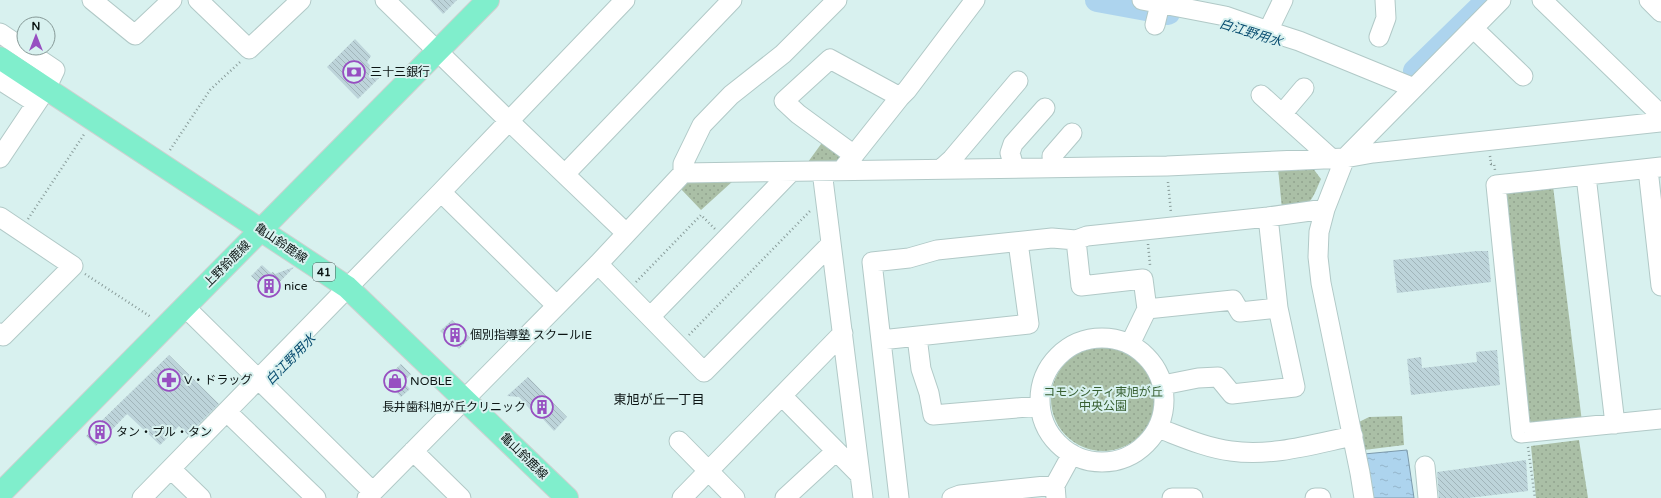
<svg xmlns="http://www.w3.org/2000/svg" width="1661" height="498" font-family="'Varela Round','Noto Sans JP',sans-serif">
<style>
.park{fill:url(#park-dots)}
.water{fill:url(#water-ripples);stroke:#7c9aac}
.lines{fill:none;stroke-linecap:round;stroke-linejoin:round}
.river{stroke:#add4ee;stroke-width:24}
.building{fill:url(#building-back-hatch)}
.minor-casing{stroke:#b1c9c7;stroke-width:21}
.major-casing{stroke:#ced0d0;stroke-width:24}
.path{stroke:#899c9a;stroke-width:2.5;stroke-dasharray:1 3;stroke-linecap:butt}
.minor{stroke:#fff;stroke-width:19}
.major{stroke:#80eecc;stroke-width:22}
.labels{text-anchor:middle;stroke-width:4;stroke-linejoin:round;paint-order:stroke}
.shield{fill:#d8f1ef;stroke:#485655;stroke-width:1}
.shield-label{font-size:11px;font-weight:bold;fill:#0b1413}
.poi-label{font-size:12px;fill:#0b1413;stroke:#d8f1ef;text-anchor:start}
.street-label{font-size:12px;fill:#0b1413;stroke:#d8f1ef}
.park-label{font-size:12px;fill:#375f31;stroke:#d8f1ef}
.water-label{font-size:13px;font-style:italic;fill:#0a4e71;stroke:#d8f1ef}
.neighbourhood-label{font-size:13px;fill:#0b1413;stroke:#d8f1ef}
</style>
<defs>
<pattern id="park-dots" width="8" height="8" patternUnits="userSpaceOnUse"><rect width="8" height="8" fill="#aabfa6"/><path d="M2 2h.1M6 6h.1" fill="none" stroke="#91a38e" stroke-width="1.8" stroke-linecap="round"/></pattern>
<pattern id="water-ripples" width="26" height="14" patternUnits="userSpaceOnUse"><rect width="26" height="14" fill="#add4ee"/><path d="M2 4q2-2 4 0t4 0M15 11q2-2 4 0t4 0" fill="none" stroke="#94b5cb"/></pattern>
<pattern id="building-back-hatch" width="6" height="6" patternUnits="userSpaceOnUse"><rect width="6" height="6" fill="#bdd4da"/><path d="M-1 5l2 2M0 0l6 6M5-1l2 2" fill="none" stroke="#a1b5ba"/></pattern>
</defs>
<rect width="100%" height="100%" fill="#d8f1ef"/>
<path class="park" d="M824,140l18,13 -7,11 -27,-2z
M1312,167l9,12c-12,27 -9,26 -39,30l-4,-41z
M689,180l44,1 -32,29 -21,-22z
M1553,186l29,236 -48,4 -7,-5 -24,-223 6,-9z
M1051 399a52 52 0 1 1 104 0a52 52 0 1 1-104 0Z
M1402,416l2,29 -40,5 -5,-28 10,-5z
M1579,440l9,58h-52l-5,-52z"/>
<path class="water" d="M1407,450l7,48h-44l-6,-44z"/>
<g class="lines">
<path class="river" d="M1097,0l71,13
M1415,71l73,-71"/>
</g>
<path class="building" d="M430,0h27l-14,14z
M355,39l16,17 -4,6 13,15 -22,22 -31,-32z
M1477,251h11l3,31 -94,11 -4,-33z
M262,265l9,8 2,-1 2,2 19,-7 -25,26 -18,-17z
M452,320l18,18 -11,11 -19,-18z
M1497,350l3,35 -89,10 -4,-36 14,-2 1,11 55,-6 -1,-10z
M169,355l50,49 -31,31 -9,-9 -19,19 -33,-31 -31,32 -10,-10z
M401,364l10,10 -8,8 7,7 -9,8 -17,-17z
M528,377l39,40 -13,14 -13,-14 -5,-1 -17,-19 -12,-1z
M1526,460l2,31 -60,7h-29l-2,-26z"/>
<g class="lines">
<g class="minor-casing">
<path id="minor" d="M92,0l43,35 37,-35
M198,0l51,49 52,-49
M385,0l124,121 116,-121
M1142,0l83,16 43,15 15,-31
M1542,0l119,115
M1649,0l12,12
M1155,25l6,-25
M1473,28l50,48
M1268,31l31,10 115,47
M0,33l55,37 -9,19 -46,69
M1379,37l7,-19 -1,-18
M0,80l36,23
M1261,95l71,64
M900,97l7,-7 68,-90
M1282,114l22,-26
M1014,167l-4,-14 3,-9 32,-36
M1053,167l-1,-11 20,-23
M1661,167l-165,18 25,248 140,-14
M942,168l10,-9 66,-78
M1648,169l13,117
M842,170l58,-73 -70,-38 -46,42 14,13 56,41
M822,171l41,327
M683,173l484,-7 178,-8 28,-5 288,-31
M565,174l167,-174
M1586,176l29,248
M441,192l115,113
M0,217l73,49 -70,70 -3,-3
M1268,217l10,91
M1076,240l5,46 62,-7 4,30
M598,264l106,108 126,-127
M185,307l188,185
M650,317l141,-145
M917,337l4,32 8,24 4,22 107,-9
M1040 400a62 62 0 1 1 124 0a62 62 0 1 1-124 0Z
M881,340l148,-16 -11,-82
M1130,344l17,-35 86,-9 7,12 38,-4 17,79 -63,7 -14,-17 -20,1 -35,7
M782,396l78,79
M227,412l89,86
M1158,428c24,9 48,20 73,23 41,6 83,-7 122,-15
M679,441l56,57
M413,451l48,47
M1425,466l3,32
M171,469l30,29
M142,498l299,-306 68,-71 117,112
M367,498l231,-234 85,-91v-9l19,-39 29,-30 52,-41 54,-54
M682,498l161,-165
M785,498l51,-47
M899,498l-27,-236 37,-4 28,-8 115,-12 24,2 11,-4 181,-19 57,-8
M952,498l8,-3 95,-10
M1056,498l-1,-13 17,-31
M1172,498h21
M1315,498h6
M1364,498l-4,-25 -39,-190 -3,-26 1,-25 6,-23 20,-51 156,-158"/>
</g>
<g class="major-casing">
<path id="major" d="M0,58l347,229 220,211
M0,494l488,-494"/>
</g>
<path class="path" d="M170,150l40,-60 30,-28
M1490,156l1,8h3l1,6
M1168,182l3,31
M28,219l57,-86
M1148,244l2,21
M85,274l66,43
M636,282l65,-67 14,14
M689,335l122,-125
M1528,447l7,51"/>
<use href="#minor" class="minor"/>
<use href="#major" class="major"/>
</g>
<defs>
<g id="bank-ring" transform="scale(1.15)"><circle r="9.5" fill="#d8f1ef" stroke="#974fc1" stroke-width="1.5"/><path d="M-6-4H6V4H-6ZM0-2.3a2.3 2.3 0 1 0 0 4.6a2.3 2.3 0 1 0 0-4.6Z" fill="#974fc1"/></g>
<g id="building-ring" transform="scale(1.15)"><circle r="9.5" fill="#d8f1ef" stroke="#974fc1" stroke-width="1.5"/><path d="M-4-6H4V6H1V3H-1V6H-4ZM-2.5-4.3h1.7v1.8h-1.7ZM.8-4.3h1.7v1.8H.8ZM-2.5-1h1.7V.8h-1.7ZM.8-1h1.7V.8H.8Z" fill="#974fc1"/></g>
<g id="pharmacy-ring" transform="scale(1.15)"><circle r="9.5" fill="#d8f1ef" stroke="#974fc1" stroke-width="1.5"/><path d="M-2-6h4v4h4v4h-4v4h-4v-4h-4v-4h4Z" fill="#974fc1"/></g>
<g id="shop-ring" transform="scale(1.15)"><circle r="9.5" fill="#d8f1ef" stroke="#974fc1" stroke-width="1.5"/><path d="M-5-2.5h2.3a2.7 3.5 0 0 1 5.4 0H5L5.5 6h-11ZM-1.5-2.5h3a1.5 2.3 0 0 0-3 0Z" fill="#974fc1"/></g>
</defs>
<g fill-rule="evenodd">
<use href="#bank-ring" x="354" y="72"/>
<use href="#building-ring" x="269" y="286"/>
<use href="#building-ring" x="455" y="335"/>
<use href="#pharmacy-ring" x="169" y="380"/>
<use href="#shop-ring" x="395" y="381"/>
<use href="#building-ring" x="542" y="407"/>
<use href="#building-ring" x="100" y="432"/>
</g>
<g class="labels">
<rect class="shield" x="313" y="263" width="22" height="18" rx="3"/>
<g class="shield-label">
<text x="324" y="276">41</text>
</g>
<g class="poi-label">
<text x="370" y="76">三十三銀行</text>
<text x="284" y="290">nice</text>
<text x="470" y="339">個別指導塾 スクールIE</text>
<text x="184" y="384">V・ドラッグ</text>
<text x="410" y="385">NOBLE</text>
<text x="526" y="411" text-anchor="end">長井歯科旭が丘クリニック</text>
<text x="116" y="436">タン・プル・タン</text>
</g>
<g class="street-label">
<text transform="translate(281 243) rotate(34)" y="4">亀山鈴鹿線</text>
<text transform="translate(227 264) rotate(-45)" y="4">上野鈴鹿線</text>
<text transform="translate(524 456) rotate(44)" y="4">亀山鈴鹿線</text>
</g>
<g class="park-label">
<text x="1103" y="396">コモンシティ東旭が丘<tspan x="1103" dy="14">中央公園</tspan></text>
</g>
<g class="water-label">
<text transform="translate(1251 32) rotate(17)" y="5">白江野用水</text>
<text transform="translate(290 359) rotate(-46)" y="5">白江野用水</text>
</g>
<g class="neighbourhood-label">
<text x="659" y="404">東旭が丘一丁目</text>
</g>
</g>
<g transform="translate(36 36)"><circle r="19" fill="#d8f1ef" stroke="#869997"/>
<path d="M0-3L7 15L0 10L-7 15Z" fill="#974fc1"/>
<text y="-6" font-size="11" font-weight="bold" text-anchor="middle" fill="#0b1413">N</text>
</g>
</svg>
